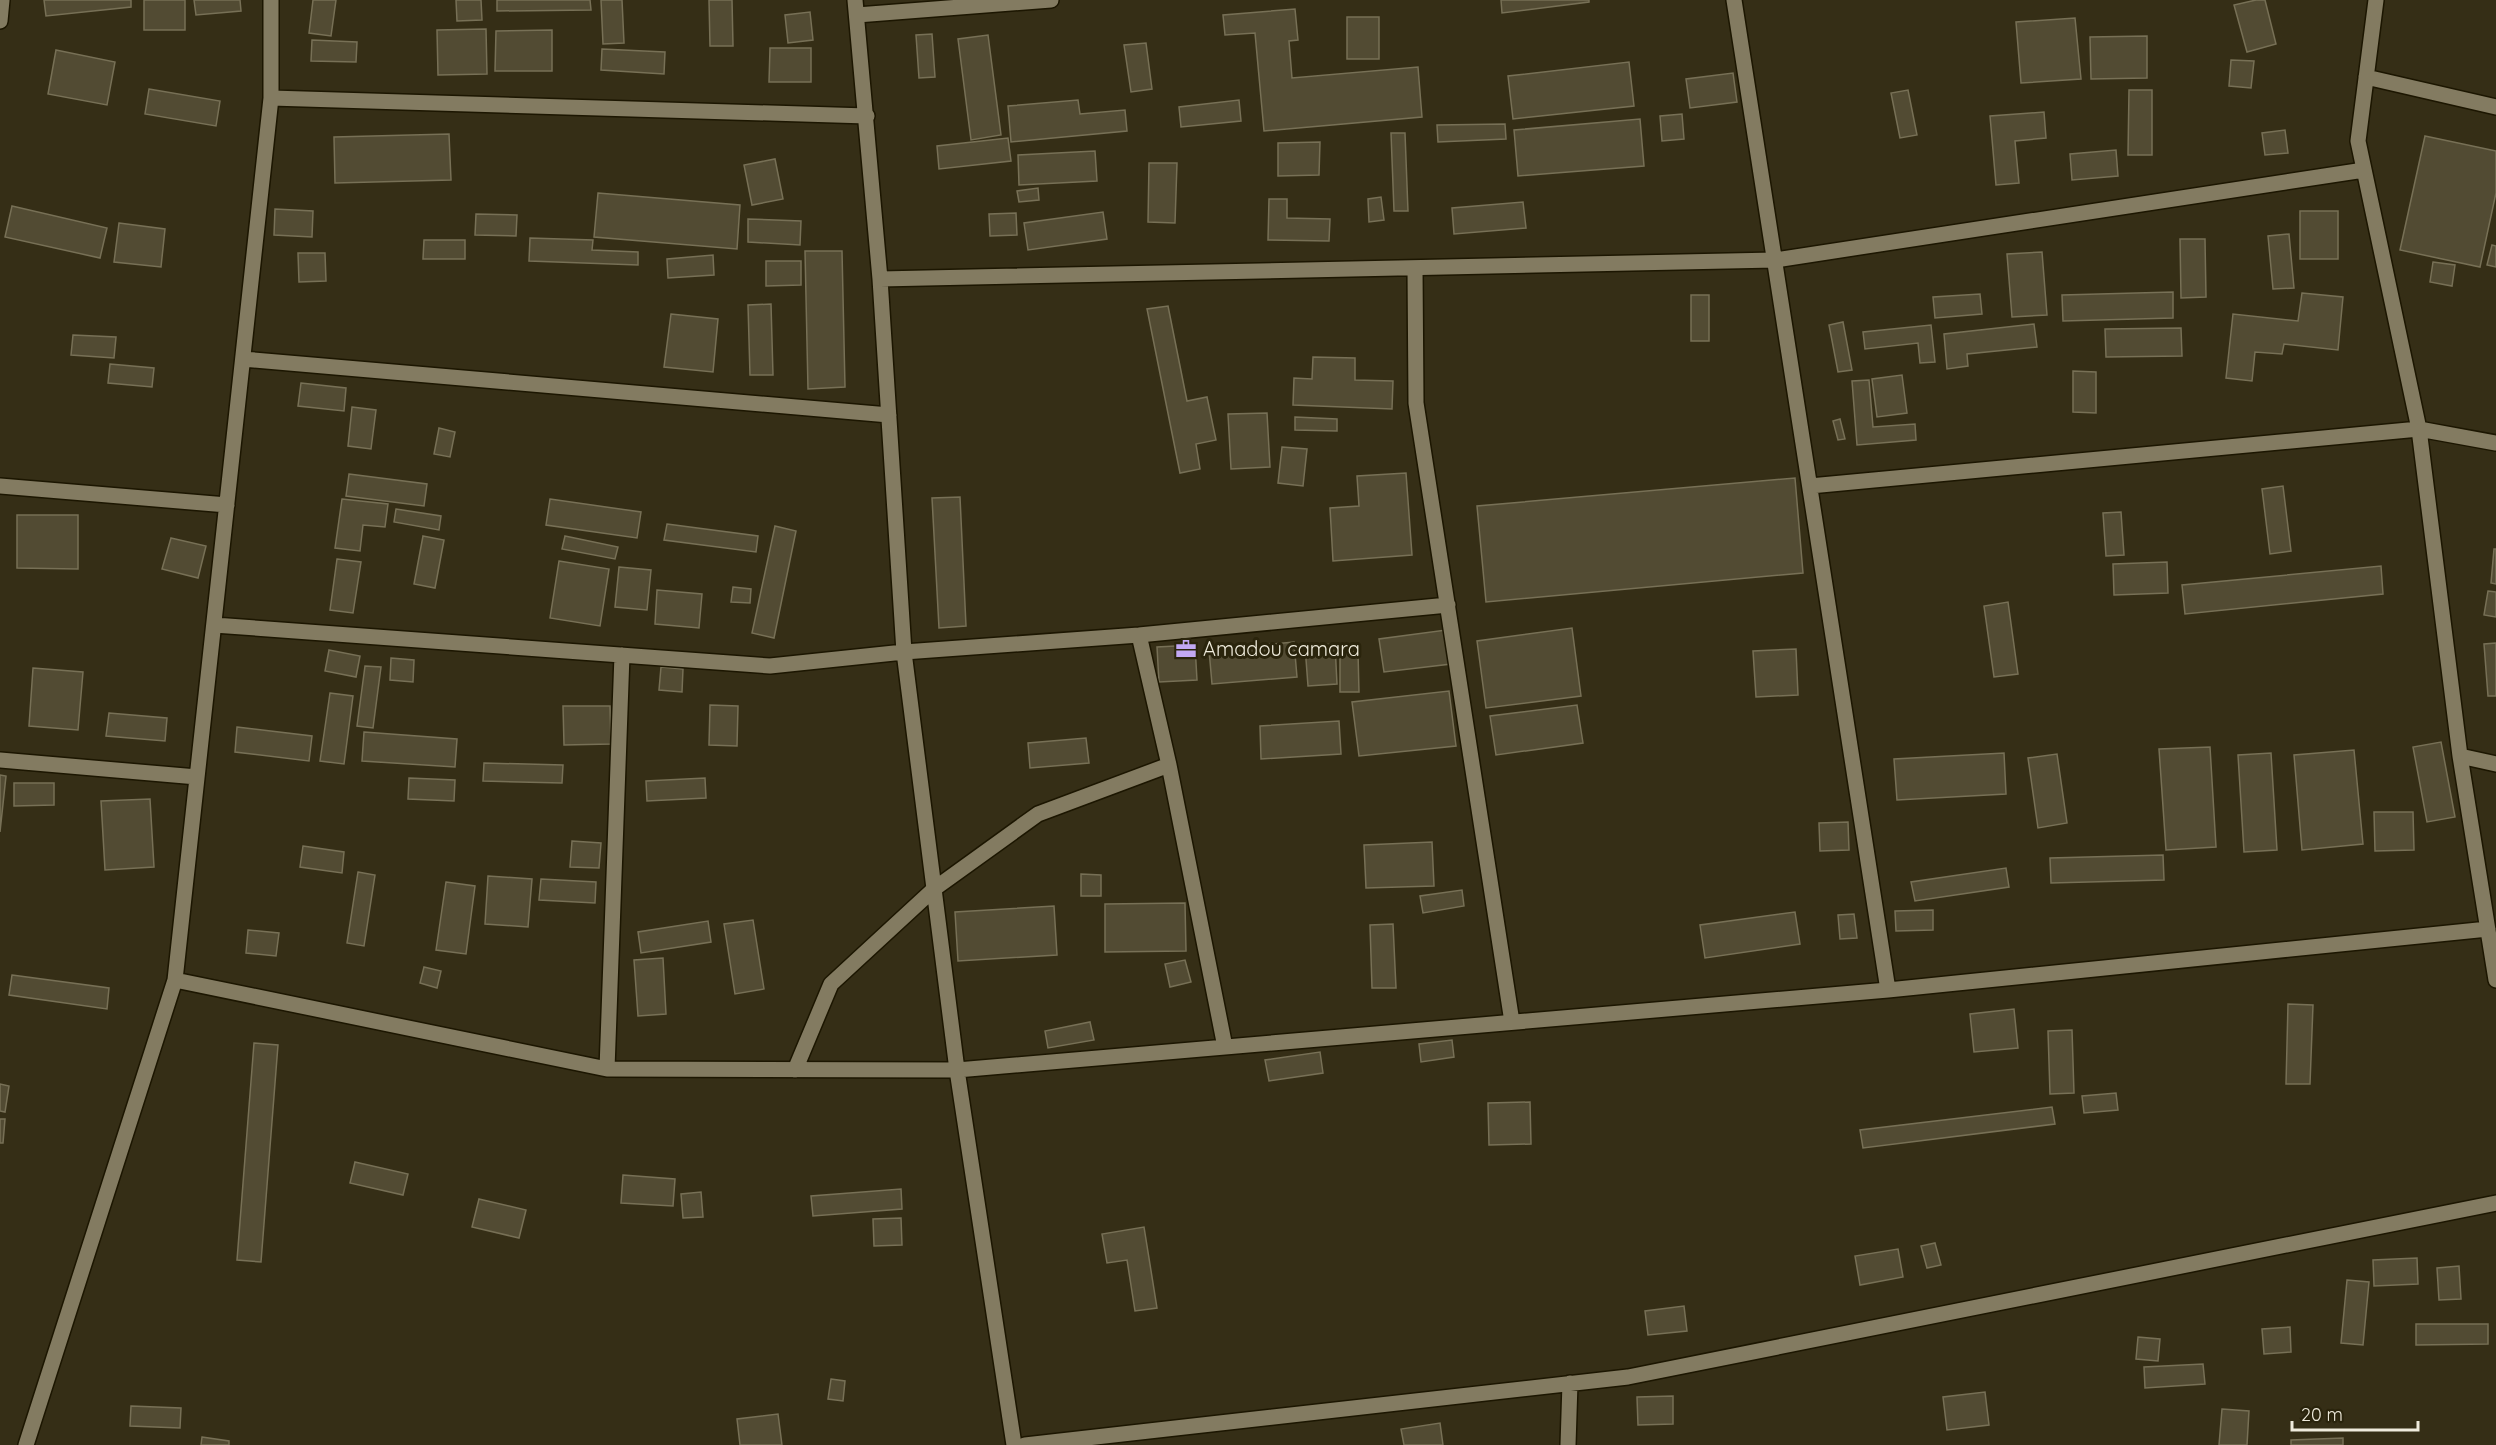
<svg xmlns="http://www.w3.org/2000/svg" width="2496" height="1445" font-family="Quicksand,sans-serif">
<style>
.building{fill:#524b33;stroke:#777056;stroke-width:1.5}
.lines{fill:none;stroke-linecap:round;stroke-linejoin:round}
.minor-casing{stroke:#1c1601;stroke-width:18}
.minor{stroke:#837b61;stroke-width:15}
.labels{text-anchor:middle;stroke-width:6;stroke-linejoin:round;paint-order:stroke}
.poi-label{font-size:20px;fill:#efebdc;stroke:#2a240c;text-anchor:start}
</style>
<rect width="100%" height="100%" fill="#352e16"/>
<path class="building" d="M44,0h87v7l-85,9z
M144,0h41v30h-41z
M194,0h46l1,11 -45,4z
M313,0h23l-5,36 -22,-3z
M456,0h25l1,20 -25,1z
M497,0h93l1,10 -94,1z
M601,0h21l2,43 -21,1z
M709,0h23l1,46h-23z
M1501,0h88v2l-87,11z
M2256,0h9l11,44 -29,8 -13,-47z
M1295,9l3,31 -9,1 3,37 126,-11 4,50 -158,14 -9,-98 -30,2 -2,-20z
M810,12l3,28 -25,3 -3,-28z
M1347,17h32v42h-32z
M2075,18l6,61 -60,4 -5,-61z
M486,29l1,45 -49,1 -1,-45z
M552,30v41h-57l1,-40z
M932,34l3,43 -16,1 -3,-43z
M988,35l13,100 -30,5 -13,-101z
M2147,36v42l-56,1 -1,-42z
M312,40l45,2 -1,20 -45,-1z
M1146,43l6,46 -21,3 -7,-47z
M770,48h41v34h-42z
M602,49l63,3 -1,22 -63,-4z
M56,50l59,12 -8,43 -59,-11z
M2231,60l23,1 -3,27 -22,-2z
M1629,62l5,44 -121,13 -5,-43z
M1733,73l4,29 -47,6 -4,-29z
M149,89l71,12 -4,25 -71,-12z
M1908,90l9,45 -17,3 -9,-45z
M2129,90h23v65h-24z
M1078,100l2,14 45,-4 2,21 -116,11 -3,-36z
M1239,100l2,21 -60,6 -2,-20z
M2044,112l2,26 -31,3 4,42 -23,2 -6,-69z
M1682,114l2,25 -22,2 -2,-25z
M1640,119l4,47 -126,10 -4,-46z
M1505,124l1,15 -68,3 -1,-17z
M2285,130l3,23 -23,2 -3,-22z
M1391,133h14l3,78h-14z
M449,134l2,46 -116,3 -1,-46z
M2425,136l71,15v42l-16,74 -80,-17z
M1008,138l3,23 -72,8 -2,-23z
M1320,142l-1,33 -41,1v-33z
M2116,150l2,26 -46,4 -2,-26z
M1095,151l2,30 -78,4 -1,-30z
M775,159l8,40 -31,6 -8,-40z
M1149,163h28l-2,60 -27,-1z
M1038,188l1,12 -20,2 -2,-11z
M598,193l142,12 -3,44 -143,-12z
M1381,197l3,23 -15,2 -1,-23z
M1269,199h18v19l43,1 -1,22 -61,-1z
M1523,202l3,26 -72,6 -2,-26z
M12,206l95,22 -7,30 -95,-21z
M275,209l38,2 -1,26 -38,-2z
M2300,211h38v48h-38z
M1103,212l4,27 -79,11 -4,-27z
M1016,213l1,22 -27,1 -1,-22z
M476,214l41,1 -1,21 -41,-1z
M748,219l53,2 -1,24 -52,-3z
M119,223l46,6 -4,38 -47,-5z
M2289,234l5,54 -21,1 -5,-53z
M530,238l63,2 -1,10 46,2v13l-109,-4z
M2180,239h25l1,58 -25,1z
M424,240h41v19h-42z
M2492,245l4,1v21l-9,-2z
M805,251h37l3,136 -37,2z
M2042,252l5,63 -35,2 -5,-63z
M298,253h27l1,28 -27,1z
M713,255l1,20 -46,3 -1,-19z
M766,261h35v24l-35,1z
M2433,262l22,3 -3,21 -22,-4z
M2173,292v26l-110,3 -1,-26z
M2302,293l41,4 -5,53 -54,-6 -2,10 -27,-2 -3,29 -26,-3 7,-64 65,7z
M1980,294l2,20 -47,4 -2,-21z
M1691,295h18v46h-18z
M771,304l2,71h-23l-2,-70z
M1168,306l19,95 20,-4 9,43 -20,4 4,25 -20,4 -33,-164z
M671,314l47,5 -5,53 -49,-5z
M1843,322l9,48 -14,2 -9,-47z
M2034,324l3,23 -70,7 1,12 -21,3 -3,-35z
M1931,325l4,37 -15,1 -2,-20 -53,6 -2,-17z
M2181,328l1,28 -76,1 -1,-28z
M73,335l43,2 -2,21 -43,-3z
M1313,357l42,1v22l38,1 -1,28 -99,-4 1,-27 18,1z
M110,364l44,4 -2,19 -44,-4z
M2073,371l23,1v41l-23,-1z
M1902,375l5,38 -30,4 -5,-38z
M1869,380l4,47 42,-3 1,16 -59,5 -5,-64z
M301,383l45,5 -2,23 -46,-5z
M352,407l24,3 -5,39 -23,-3z
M1267,413l3,54 -39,2 -3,-55z
M1295,417l42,2v12l-42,-1z
M1840,419l5,20 -7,1 -5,-19z
M439,428l16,4 -5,25 -16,-3z
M1282,447l25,2 -4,37 -25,-3z
M1406,473l6,82 -79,6 -3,-53 29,-2 -2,-30z
M349,474l78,10 -3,22 -78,-10z
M1795,478l8,95 -317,29 -9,-96z
M2283,486l8,65 -21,3 -8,-65z
M960,497l6,129 -27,2 -7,-130z
M342,499l46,5 -3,23 -22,-2 -3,26 -25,-3z
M550,499l91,13 -4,26 -91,-13z
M396,509l45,7 -2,14 -45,-8z
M2121,512l3,43 -18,1 -3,-43z
M17,515h61v54l-61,-1z
M667,524l91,12 -2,16 -92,-12z
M775,526l21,5 -22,107 -22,-5z
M423,536l21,4 -9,48 -21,-4z
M565,536l53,11 -3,12 -53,-10z
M171,538l35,8 -8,32 -36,-9z
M2494,549h2v35l-5,-1z
M337,559l24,3 -8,51 -23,-3z
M559,561l50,8 -9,57 -50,-8z
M2167,562l1,31 -54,2 -1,-31z
M2381,566l2,28 -198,20 -3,-29z
M619,567l32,3 -4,40 -32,-3z
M733,587l18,2 -1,14 -19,-1z
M657,590l45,4 -3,34 -44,-4z
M2488,591l8,1v25l-12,-2z
M2008,602l10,72 -24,3 -10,-71z
M1572,628l9,68 -95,12 -9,-67z
M1446,630l5,34 -67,8 -5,-33z
M1294,642l3,35 -85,7 -3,-34z
M2496,643v53h-8l-4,-52z
M1335,644l2,40 -29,2 -3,-40z
M1195,645l2,35 -38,2 -2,-35z
M1796,649l2,46 -42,2 -3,-46z
M329,650l31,6 -4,21 -31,-6z
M1358,652l1,40h-19v-39z
M391,658l23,2 -1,22 -23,-2z
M365,666l16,1 -8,61 -16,-2z
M661,667l22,2 -1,23 -23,-2z
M33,668l50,4 -5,58 -49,-4z
M1449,691l7,55 -97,10 -7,-54z
M330,693l23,3 -9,68 -24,-3z
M710,705l28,1 -1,40 -28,-1z
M1577,705l6,38 -87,12 -6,-39z
M563,706h47l1,38 -47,1z
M109,713l58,5 -2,23 -59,-5z
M1339,721l2,33 -80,5 -1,-33z
M237,727l75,9 -3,25 -74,-9z
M364,732l93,7 -2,28 -93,-6z
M1086,738l3,25 -59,5 -2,-25z
M2441,742l14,75 -28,5 -14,-75z
M2210,747l6,100 -50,3 -7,-101z
M2354,750l9,94 -61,6 -8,-95z
M2004,753l2,41 -109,6 -3,-41z
M2271,753l6,97 -33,2 -6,-97z
M2057,754l10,69 -29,5 -10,-70z
M484,763l79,2 -1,18 -79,-2z
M0,775l6,1 -6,56z
M409,778l46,2 -1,21 -46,-2z
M705,778l1,20 -59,3 -1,-20z
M14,783h40v22l-40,1z
M150,799l4,68 -49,3 -4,-69z
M2374,812h39l1,38 -39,1z
M1848,822l1,28 -29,1 -1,-28z
M572,841l29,2 -2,25 -29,-1z
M1432,842l2,44 -68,2 -2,-43z
M303,846l41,6 -2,21 -42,-6z
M2163,855l1,25 -113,3 -1,-25z
M2006,868l3,19 -94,14 -4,-19z
M358,872l17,3 -11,71 -17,-3z
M1081,874l20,1v21h-20z
M488,876l44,3 -4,48 -43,-3z
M541,879l55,3 -1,21 -56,-3z
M446,882l29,4 -9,68 -30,-4z
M1462,890l2,16 -41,7 -3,-17z
M1185,903l1,48 -81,1v-48z
M1054,906l3,49 -99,6 -3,-49z
M1933,910v20l-37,1 -1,-20z
M1795,912l5,32 -95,14 -5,-33z
M1854,914l3,24 -17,1 -2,-24z
M753,920l11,69 -29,5 -11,-70z
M708,921l3,21 -70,11 -3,-21z
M1393,924l3,64h-24l-2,-63z
M248,930l31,3 -3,23 -30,-3z
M663,958l3,56 -28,2 -4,-56z
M1185,960l6,22 -21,5 -5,-23z
M424,967l17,4 -4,17 -17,-5z
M12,975l97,13 -2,21 -98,-14z
M2288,1004l25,1 -3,79h-24z
M2014,1009l4,39 -44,4 -4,-38z
M1090,1022l4,18 -46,8 -3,-17z
M2072,1030l2,63 -24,1 -2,-63z
M1452,1040l2,17 -33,5 -2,-18z
M254,1043l24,2 -17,217 -24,-2z
M1320,1052l3,21 -54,8 -4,-21z
M0,1084l9,2 -4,26 -5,-1z
M2116,1093l2,17 -34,3 -2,-17z
M1530,1102l1,42 -42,1 -1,-42z
M2052,1107l3,17 -192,24 -3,-18z
M0,1119h5l-2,24h-3z
M355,1162l53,12 -5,21 -53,-12z
M623,1175l52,4 -2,27 -52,-3z
M901,1189l1,20 -89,7 -2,-20z
M701,1192l2,25 -20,1 -2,-24z
M479,1199l47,11 -7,28 -47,-11z
M901,1218l1,27 -28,1 -1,-27z
M1144,1227l13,81 -22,3 -8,-51 -20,3 -5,-29z
M1935,1243l6,22 -14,3 -6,-22z
M1898,1249l5,28 -43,8 -5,-29z
M2417,1258l1,26 -44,2 -1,-26z
M2459,1266l2,33 -22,1 -2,-32z
M2347,1280l22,2 -6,63 -22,-2z
M1684,1306l3,25 -39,4 -3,-24z
M2416,1324h72v20l-72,1z
M2290,1327l1,25 -27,2 -2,-25z
M2138,1337l22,2 -2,22 -22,-2z
M2203,1364l2,20 -60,4 -1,-21z
M831,1379l14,2 -2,20 -15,-2z
M1985,1392l4,33 -42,5 -4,-33z
M1673,1396v28l-35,1 -1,-28z
M131,1406l50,2 -1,20 -50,-2z
M2222,1409l27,2 -2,34h-28z
M778,1414l4,31h-42l-3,-26z
M1440,1423l3,22h-39l-3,-16z
M202,1437l27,4v4h-28z
M2343,1438v7h-52v-5z"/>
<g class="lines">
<g class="minor-casing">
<path id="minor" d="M855,0l25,279 24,373 53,418 57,375
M1734,0l154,990
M2376,0l-18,141 61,288 41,327 36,224
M857,15l194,-15
M0,21l2,-21
M2366,77l130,30
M271,98l596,18
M1415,268l1,135 96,619
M880,279l895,-19 589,-90
M243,359l646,56
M0,486l227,19
M1810,486l609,-57 77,14
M214,625l556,41 134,-14 235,-17 309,-30
M1139,635l30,130 56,282
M2460,756l36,8
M0,760l197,17
M175,980l432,89 350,1 931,-80 600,-61
M607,1069l15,-414
M795,1070l36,-86 103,-95 104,-75 131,-49
M26,1445l149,-465 96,-882v-98
M1025,1445l603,-68 868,-174
M1568,1445l2,-62"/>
</g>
<use href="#minor" class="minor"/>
</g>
<defs>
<g id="office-bare" transform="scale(1.62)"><path d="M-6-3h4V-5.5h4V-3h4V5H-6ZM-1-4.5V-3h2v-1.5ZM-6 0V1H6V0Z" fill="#c2a8f3" stroke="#2a240c" stroke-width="2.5" paint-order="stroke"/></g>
</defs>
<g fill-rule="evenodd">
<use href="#office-bare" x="1186" y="649"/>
</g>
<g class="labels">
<g class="poi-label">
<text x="1203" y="656">Amadou camara</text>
</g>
</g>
<path d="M2292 1421v9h126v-9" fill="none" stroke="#efebdc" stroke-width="3"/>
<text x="2301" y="1421" font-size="18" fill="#efebdc" stroke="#2a240c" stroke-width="4.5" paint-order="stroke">20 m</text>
</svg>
